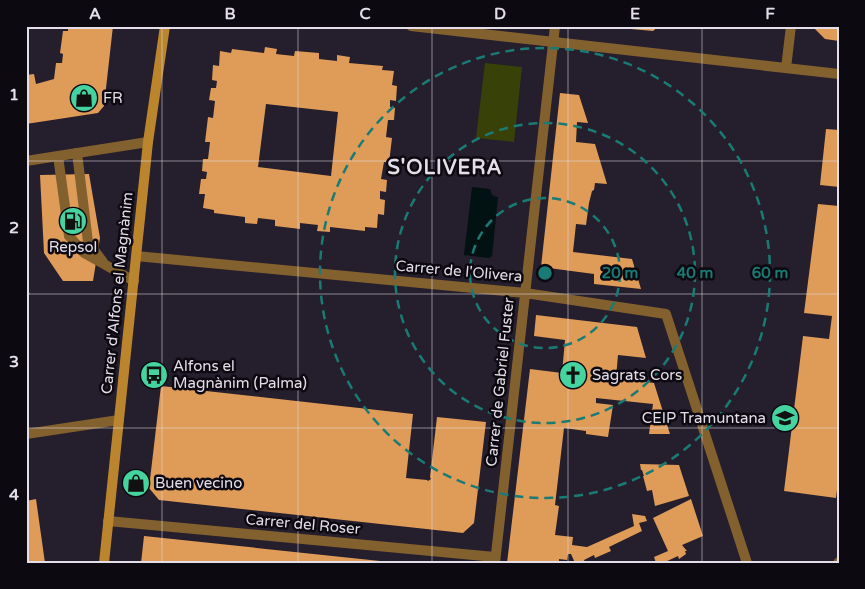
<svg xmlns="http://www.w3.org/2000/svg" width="865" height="589" font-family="'Varela Round',sans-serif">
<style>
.green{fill:#384108}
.water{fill:#021112}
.building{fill:#df9b58;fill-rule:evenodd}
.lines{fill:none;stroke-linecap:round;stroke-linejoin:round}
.path{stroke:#756f7b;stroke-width:3;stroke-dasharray:4 2.5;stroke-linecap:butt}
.service{stroke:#83612f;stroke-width:10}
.minor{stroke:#83612f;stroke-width:10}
.secondary{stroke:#ba852d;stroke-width:10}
.grid{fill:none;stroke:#e3dee8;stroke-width:1;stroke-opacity:0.55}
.ring{fill:none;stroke:#1a7b74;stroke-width:2.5;stroke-dasharray:9 6}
.labels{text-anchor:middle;stroke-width:5;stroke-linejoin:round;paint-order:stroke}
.poi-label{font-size:15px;fill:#e3dee8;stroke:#0d0910;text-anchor:start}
.street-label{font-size:15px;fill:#e3dee8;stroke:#0d0910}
.district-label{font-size:20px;font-weight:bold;letter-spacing:1px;fill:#e3dee8;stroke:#0d0910}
.centre{fill:#1a7b74;stroke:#0d0910;stroke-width:2.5}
.ring-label{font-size:15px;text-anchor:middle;font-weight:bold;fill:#1a7b74;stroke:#0d0910;stroke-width:5;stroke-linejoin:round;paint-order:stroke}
.neatline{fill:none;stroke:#e3dee8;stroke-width:2}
.grid-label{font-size:16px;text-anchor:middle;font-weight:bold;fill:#e3dee8}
</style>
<rect width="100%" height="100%" fill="#251e2c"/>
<path class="green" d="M485,63l37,4 -8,75 -38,-4z"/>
<path class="water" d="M472,187l18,2 2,6 6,2 -6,59 -3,2 -25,-3z"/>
<path class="building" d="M68,26h45l-9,80 -6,7 -72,11v-49l8,-1 2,10 18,-5 2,-16h6l1,-9 -3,-1 3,-22h5z
M620,26h39l-6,5 -33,-3z
M815,26h24v15l-14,-2 -11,-11z
M265,47l12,2 -1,5 18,2 1,-5 24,2v6l18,2v-6l13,2 -1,6 34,3 -1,4 12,1 -2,14 5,1 -1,15 -6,-1v7l5,1 -1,12h-6l-2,17 6,1 -3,25 -5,-1 -3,17 6,1 -1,12 -6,-1v8l5,1 -1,15 -6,-1 -1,14 -12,-1v4l-35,-4v5l-13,-1 1,-6 -18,-2v6l-25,-3v-6l-17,-2 -1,6 -12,-1v-6l-31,-4v-3l-11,-2 2,-14h-6l2,-15h5l1,-7 -5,-1 1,-12h5l2,-17h-5l3,-25 5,1 2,-17 -6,-1 2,-12h5l1,-7 -5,-1 1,-15 6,1 1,-15 11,2 1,-4 32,4zM266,104l72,8 -7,64 -73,-9z
M560,93l19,2 9,28 -11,-1 -1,20 19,2 12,40 -12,-1 -1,7 -2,1 -3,12 -3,22 -10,-1 -3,28 59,7 9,30 -47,-5v-10l-53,-7z
M826,129l13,1v57l-19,-2z
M89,174l11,64 -7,43h-30l-19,-28 -4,-78z
M818,204l21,2v267l-3,25 -52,-7 19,-155 26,3 3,-23 -28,-3z
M536,315l101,12 9,31 -28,-3 -2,23 38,5 16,51h-21l4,-30 -57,-6v5l17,2 -5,32 -22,-3v-3l-22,-3 -9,77 4,1 -4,29 18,2 -1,8 15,2 47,-21 -2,-12 13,2 2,5 -8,2 3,8 -33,16 2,4 -16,7 -1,-3 -10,5 1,3h-10l-4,-9h-3l-1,6 -8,-1v4h-52l23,-194 32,4 3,-33 -31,-4z
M161,386l252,28 -7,64 21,2 1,1 3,-2 -1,-2 7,-60 49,5 -12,101 -11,10 -304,-33 -10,-12z
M640,464l39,1 10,31 -34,10 -3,-16 -5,1 -4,-15h1l-2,-6h-1z
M36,499l9,64h-19v-62z
M691,499l12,37 -21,9 5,6h-2l1,3 -7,5 -1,-3 -15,7h-7l-2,-6 14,-6 -15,-33z
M144,536l236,25v2h-239z"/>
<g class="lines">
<path class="path" d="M26,292l4,3"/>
<path class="service" d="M77,153l11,89 15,20
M58,156l11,80 15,17 50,28"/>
<path class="minor" d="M411,26l428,48
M786,68l5,-42
M26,161l122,-19
M136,256l389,37 141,21 81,249
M26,434l93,-14
M108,521l387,36
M495,563l60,-537
M838,563l1,-1"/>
<path class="secondary" d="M104,563l44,-421 17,-116"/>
</g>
<path class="grid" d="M162,26v537M298,26v537M432,26v537M568,26v537M702,26v537M26,161h813M26,294h813M26,428h813"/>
<g class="ring">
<circle cx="545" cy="273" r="75"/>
<circle cx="545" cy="273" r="150"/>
<circle cx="545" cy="273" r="225"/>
</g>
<defs>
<g id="shop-disc" transform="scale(1.4375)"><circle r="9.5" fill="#45d49f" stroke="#0d0910"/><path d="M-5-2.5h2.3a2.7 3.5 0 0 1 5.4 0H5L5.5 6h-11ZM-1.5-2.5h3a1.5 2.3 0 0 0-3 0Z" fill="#111"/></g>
<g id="fuel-disc" transform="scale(1.4375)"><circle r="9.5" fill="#45d49f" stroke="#0d0910"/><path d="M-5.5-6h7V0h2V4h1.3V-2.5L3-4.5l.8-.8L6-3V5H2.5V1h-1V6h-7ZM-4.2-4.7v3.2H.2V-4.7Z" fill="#111"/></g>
<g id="bus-disc" transform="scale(1.4375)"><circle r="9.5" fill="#45d49f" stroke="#0d0910"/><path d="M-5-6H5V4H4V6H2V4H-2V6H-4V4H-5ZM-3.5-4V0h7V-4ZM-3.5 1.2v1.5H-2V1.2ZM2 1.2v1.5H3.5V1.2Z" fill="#111"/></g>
<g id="church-disc" transform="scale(1.4375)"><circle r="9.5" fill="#45d49f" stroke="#0d0910"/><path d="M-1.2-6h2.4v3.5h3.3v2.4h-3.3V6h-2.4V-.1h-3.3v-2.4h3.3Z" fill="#111"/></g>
<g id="school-disc" transform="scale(1.4375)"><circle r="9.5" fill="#45d49f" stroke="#0d0910"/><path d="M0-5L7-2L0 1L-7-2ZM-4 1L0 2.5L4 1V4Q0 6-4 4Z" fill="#111"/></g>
</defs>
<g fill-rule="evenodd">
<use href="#shop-disc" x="84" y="98"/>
<use href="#fuel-disc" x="73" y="221"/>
<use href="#bus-disc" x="154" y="375"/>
<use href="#church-disc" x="573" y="375"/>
<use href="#school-disc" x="785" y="418"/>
<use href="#shop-disc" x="136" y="483"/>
</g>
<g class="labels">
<g class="poi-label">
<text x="103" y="103">FR</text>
<text x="73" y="252" text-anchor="middle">Repsol</text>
<text x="173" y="371">Alfons el<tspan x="173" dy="17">Magnànim (Palma)</tspan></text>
<text x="592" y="380">Sagrats Cors</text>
<text x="766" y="423" text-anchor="end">CEIP Tramuntana</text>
<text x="155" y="488">Buen vecino</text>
</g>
<g class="street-label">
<text transform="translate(459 271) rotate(5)" y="5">Carrer de l'Olivera</text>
<text transform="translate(117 293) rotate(-84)" y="5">Carrer d'Alfons el Magnànim</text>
<text transform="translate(500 382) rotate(-84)" y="5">Carrer de Gabriel Fuster</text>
<text transform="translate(303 524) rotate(5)" y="5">Carrer del Roser</text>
</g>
<g class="district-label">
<text x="445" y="174">S'OLIVERA</text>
</g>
</g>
<circle cx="545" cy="273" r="8" class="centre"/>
<g class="ring-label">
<text x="620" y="278">20 m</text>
<text x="695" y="278">40 m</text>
<text x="770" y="278">60 m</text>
</g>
<rect width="865" height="589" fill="none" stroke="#0d0910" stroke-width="55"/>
<rect x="28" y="28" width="810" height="534" class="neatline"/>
<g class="grid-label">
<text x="95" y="19">A</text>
<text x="230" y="19">B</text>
<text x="365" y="19">C</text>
<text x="500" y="19">D</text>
<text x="635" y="19">E</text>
<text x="770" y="19">F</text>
<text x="14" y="100">1</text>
<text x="14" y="233">2</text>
<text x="14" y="367">3</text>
<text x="14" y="500">4</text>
</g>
</svg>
